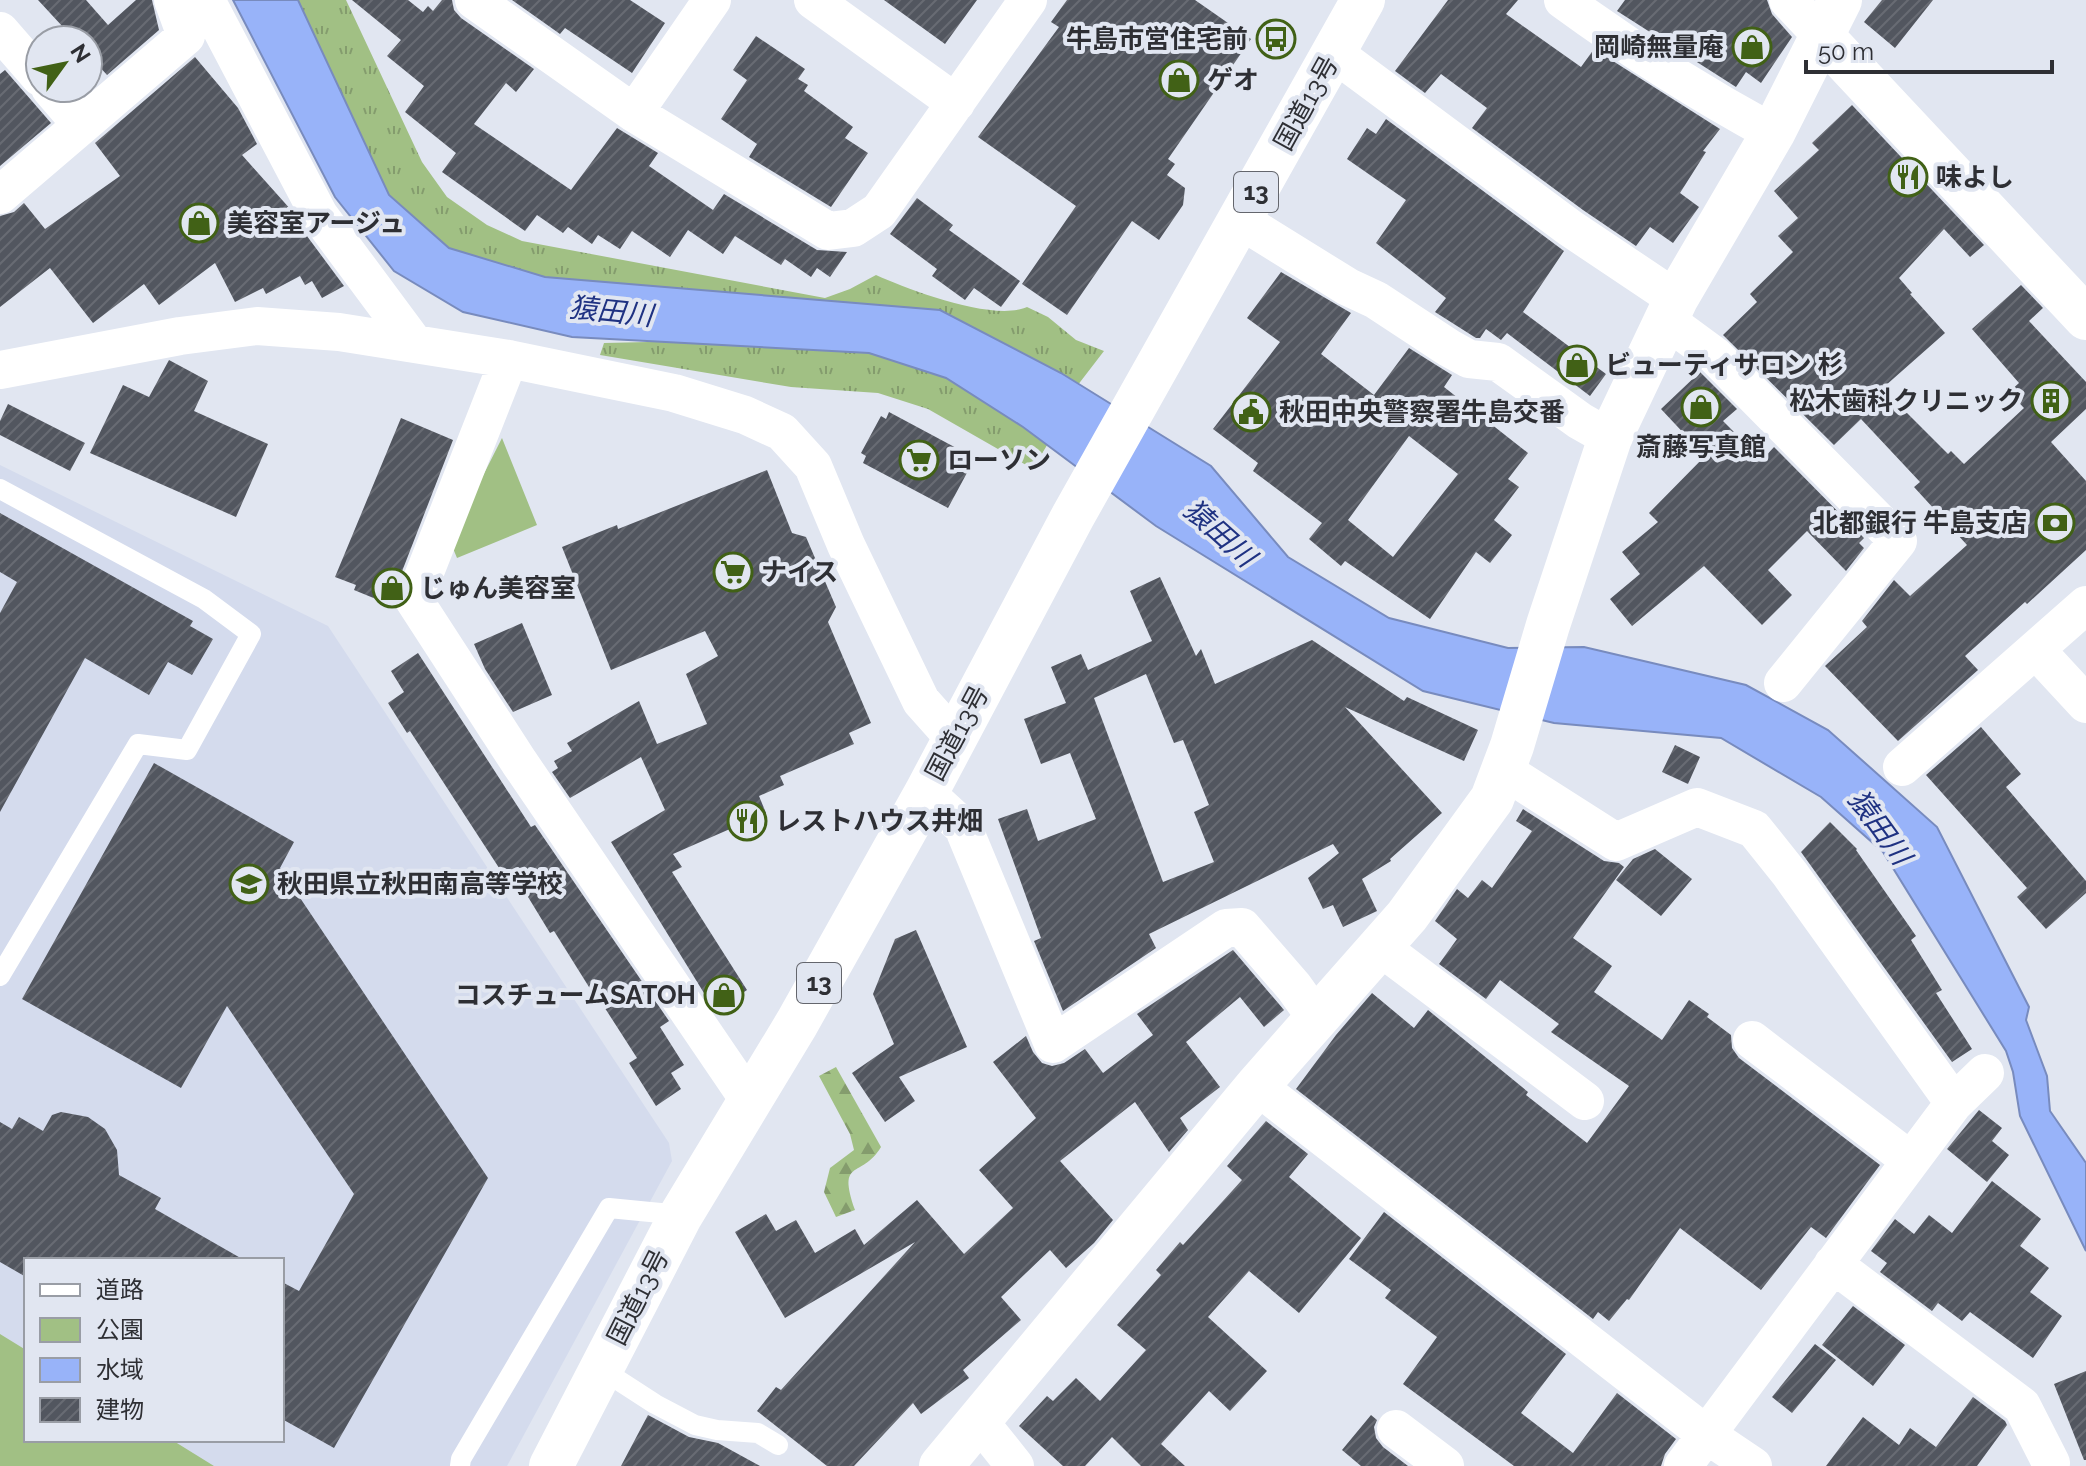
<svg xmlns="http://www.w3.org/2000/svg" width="2086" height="1466" font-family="Raleway,'Noto Sans JP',sans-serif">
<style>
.built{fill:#d4dbed;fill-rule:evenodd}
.grass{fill:url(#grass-tufts)}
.forest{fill:url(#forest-firs)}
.green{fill:#a1c084}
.water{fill:#98b3f9;stroke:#788bbe;stroke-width:2}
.building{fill:url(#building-hatch);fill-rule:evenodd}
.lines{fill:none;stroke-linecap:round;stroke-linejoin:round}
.service{stroke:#fff;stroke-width:20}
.minor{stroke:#fff;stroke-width:38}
.tertiary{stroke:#fff;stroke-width:44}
.trunk{stroke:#fff;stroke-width:44}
.labels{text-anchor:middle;stroke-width:8;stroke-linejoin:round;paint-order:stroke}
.shield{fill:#e1e6f1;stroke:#64666d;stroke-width:2}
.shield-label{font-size:24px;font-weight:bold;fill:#2e2f34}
.poi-label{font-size:26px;font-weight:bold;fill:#2e2f34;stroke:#e1e6f1;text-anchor:start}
.street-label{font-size:26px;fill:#2e2f34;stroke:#e1e6f1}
.water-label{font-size:28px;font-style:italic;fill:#1f3282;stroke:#e1e6f1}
</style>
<defs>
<pattern id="grass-tufts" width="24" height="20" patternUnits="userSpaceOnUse" patternTransform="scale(2)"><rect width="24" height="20" fill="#a1c084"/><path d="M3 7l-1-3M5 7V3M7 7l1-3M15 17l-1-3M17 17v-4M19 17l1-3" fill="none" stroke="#849c6d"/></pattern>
<pattern id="forest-firs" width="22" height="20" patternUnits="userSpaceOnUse" patternTransform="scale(2)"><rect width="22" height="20" fill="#a1c084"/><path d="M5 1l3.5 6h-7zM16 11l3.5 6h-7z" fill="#849c6d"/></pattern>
<pattern id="building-hatch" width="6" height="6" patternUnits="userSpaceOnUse" patternTransform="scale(2)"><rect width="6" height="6" fill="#52565f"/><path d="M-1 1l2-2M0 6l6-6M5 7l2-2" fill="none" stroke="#686b73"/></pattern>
</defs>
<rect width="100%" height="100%" fill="#e1e6f1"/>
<path class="built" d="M0,465l328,161 341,517 3,18 -165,305h-507zM26,1260h256v180h-256z"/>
<path class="grass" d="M298,0h48l76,162 25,35 40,28 35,16 303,57 25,-9 26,-14c33,15 118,47 151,32l21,10 28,23 28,11 -30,39 -499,-98 -127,-44 -59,-53z
M648,342h59l198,9 148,84 -20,34 -105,-60 -50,-16 -87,-6 -191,-32 4,-12z"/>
<path class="forest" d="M836,1067l45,80c-20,33 -44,10 -26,63l-19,7 -12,-25 6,-24 24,-18 -4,-16 -31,-58z"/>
<path class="green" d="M502,438l35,87 -80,33 -7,-17z
M0,1334l26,16v90h146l42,26h-214z"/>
<path class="water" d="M233,0h65l91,195 60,53 96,29 395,33 121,63 150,93 77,91 101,61 119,30 76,-1 162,38 82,45 109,97 92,180 -3,13 21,56 3,35 36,52v88l-66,-135 -7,-44 -7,-21 -123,-199 -62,-55 -100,-59 -167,-15 -131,-32 -267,-165 -133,-99 -77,-49 -77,-25 -297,-16 -109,-25 -69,-41 -59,-74z"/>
<path class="building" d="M38,0h48l22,25 28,-25h16l7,30 -52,45 -19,-21v-14h-13z
M352,0h56l15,12 5,-6 5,5 9,-11h10l2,10 7,8 73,51 -18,23 -10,-9 -32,41 97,66 46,-62 41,25 -9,13 64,44 11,-16 93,56 30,2 -17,25 -13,-9 -6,9 -26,-18 -4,6 -46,-29 -12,18 -35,-24 -18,27 -38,-26 -12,18 -22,-14 -6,9 -24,-17 -5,6 -26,-18 -12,16 -83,-59 14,-19 -51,-41 19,-26 -37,-30 14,-16z
M512,0h118l35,23 -33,50 -67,-45 -5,6z
M884,0h93l-32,44z
M1067,0h128l56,39 -83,120 7,5 -8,11 18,13 -2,17 -24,35 -27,-19 -65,94 -45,-31 54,-78 -98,-69 81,-110 -8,-5z
M1448,0h70l-12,14 75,53 13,-18 126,80 -17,22 3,1 -26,41 19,14 -26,36 -23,-16 -14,19 -53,-36 -111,-82 15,-20 -46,-34 -16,19 -30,-22z
M1625,0h142l5,14 20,23 -31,46 -15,-11 -10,15 -119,-76z
M1882,0h51l-38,48 -31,-26z
M756,36l49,33 -7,10 10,6 -4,6 49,36 -8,11 23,15 -37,54 -82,-50 8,-13 -36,-25 26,-39 -14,-10z
M195,57l43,51 19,36 -15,11 50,56 9,17 43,58 -22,12 -10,-17 -7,4 -5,-9 -34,18 -3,-6 -28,14 -20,-39 -56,42 -15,-21 -51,39 -43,-55 -50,39v-91l14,-4 10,-9 21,26 75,-53 -25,-33z
M5,70l46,53 -51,43v-92z
M1852,105l132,140 -14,12 -26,-28 -45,49 13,15 -2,1 35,39 -60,53 5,6 -2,2 60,60 3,-3 13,13 60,-56 -15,-16 10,-9 -47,-54 49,-44 22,23 -14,13 57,61v27l-35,33 35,39v69l-59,54 -2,-2 -60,54 13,14 -80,71 -73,-75 42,-39 -5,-6 32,-41 16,16 57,-51 -53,-58 6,-5 -59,-63 -27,26 -111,-110 34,-33 -7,-8 43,-42 -15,-16 20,-18 -24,-27 45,-41 -7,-7z
M1386,119l178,132 -41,61 83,62 -16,22 -83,-63 -6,7 -15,-11 -6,9h-4l-41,-26 11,-14 -70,-55 30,-43 -59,-41 20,-31 9,6z
M917,198l36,27 -4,5 71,51 -19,26 -27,-19 -9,12 -33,-24 5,-7 -47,-35z
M1281,272l70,41 -30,41 53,41 35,-47 43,27 -8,12 84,66 -20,26 11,8 -25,33 18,15 -22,28 -14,-11 -46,67 -85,-58 -4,5 -32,-27 13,-16 -69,-52 5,-8 -45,-34 67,-87 -33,-24zM1409,436l49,38 -65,83 -45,-37z
M169,360l39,21 -14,30 74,33 -32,73 -146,-64 33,-68 26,12z
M1700,372l37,37 -14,12 39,39 12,-13 90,91 -5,5 5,5 -18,23 -39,-40 -39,39 24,25 -30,30 -58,-59 -72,60 -22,-27 30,-25 -18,-22 36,-30 -9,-9 56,-57 -44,-47z
M8,404l77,39 -15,28 -70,-36v-14z
M889,412l86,46 -27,50 -85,-45 3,-7 -5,-3 20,-37 5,3z
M401,418l52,22 -59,152 -1,14 -39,-16 2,-5 -21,-8z
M767,470l25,63 14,4 30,70 -8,15 43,101 -22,10 5,11 -74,32 4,9 -25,11 7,17 -93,41 9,13 -10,5 75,118 -32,21 -104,-169 54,-32 -24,-53 -71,41 -18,-26 6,-4 -4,-7 18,-10 -5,-8 72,-42 18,43 50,-20 -21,-50 32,-18 -13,-25 -94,39 -49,-123 55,-22 1,4z
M0,513l193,108 -3,5 23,13 -21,36 -24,-13 -19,33 -64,-37 -85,154v-199l17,-31 -17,-10z
M1160,577l36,79 5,-7 14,35 97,-44 92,61 3,-4 71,33 -14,31 -119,-54 97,106 -52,46 1,2 -29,18 15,32 -34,16 -10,-22 -10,4 -15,-31 31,-25 -6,-9 -184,90 7,14 -93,63 -29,-70 7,-3 -43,-119 29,-10 11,32 58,-22 -26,-66 -29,11 -17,-45 42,-16 -15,-36 30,-13 7,16 64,-29 -22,-50zM1146,674l28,69 9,-3 26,65 -15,7 20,50 -51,20 -69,-184z
M522,623l30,72 -39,17 -28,-43 -11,-25z
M418,653l113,174 4,-2 134,196 -9,6 24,38 -13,8 10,16 -25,17 -27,-43 8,-5 -36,-56 -2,1 -45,-72 -4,2 -25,-41 -7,5 -108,-166 -3,2 -19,-30 16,-11 -13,-21z
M1981,727l40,47 -15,13 80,94v12l-40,36 -29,-32 10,-9 -101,-113z
M1675,745l25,12 -12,27 -26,-12z
M154,763l140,79 -14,26 208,310 -154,270 -52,-29v-137l17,9 55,-97 -127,-188 -46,82 -159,-89z
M1523,809l81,52 15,2 5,4 -51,71 39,28 -18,26 68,48 27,-40 20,14 -2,3 24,18 1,13 7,10 141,107 -54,73 -15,-11 -50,63 -81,-62 -51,72 -2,-1 -18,22 -11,-9 -5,7 -297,-230 40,-54 36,-42 42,35 14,-18 100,82 -2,3 61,48 42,-57 -78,-54 8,-8 -59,-44 -14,19 -47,-35 18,-25 -22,-18 22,-32 11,9 14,-18 10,8 40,-57 -16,-10z
M1830,822l27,27 -1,1 60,86 -5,4 31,50 -6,3 36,56 -20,13 -151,-210z
M1655,849l37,30 -31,37 -45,-36 17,-21z
M916,930l51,117 -68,30 16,24 -30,21 -33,-49 42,-29 -21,-50 22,-55z
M1233,950l51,60 -20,17 -24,-30 -54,45 34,45 -40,31 8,12 -19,22 -34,-50 -75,59 53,59 -19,23 -28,25 -16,-18 -49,47 20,23 -58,50 6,8 -48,36 -8,-11 -59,63h-27l-70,-55 19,-24 5,3 134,-148 -130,76 -50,-86 31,-18 10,17 20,-11 19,33 40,-24 9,16 53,-45 47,54 49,-46 -34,-38 57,-52 -43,-56 33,-26 7,16 9,11 10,3 12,-3 21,-14 18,24 50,-38 -16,-21z
M1979,1110l23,18 -10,13 17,14 -22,27 -40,-33z
M61,1112l27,5 17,12 12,21 2,25 42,23 -6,11 89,51h-218v17l-26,-15v-140l12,7 7,-12 24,14 9,-16z
M1266,1121l42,33 -19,23 72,61 -62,75 -50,-42 -41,46 59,54 -37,40 -21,-20 -48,53 24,22h-44l-29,-29 -27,29h-22l-44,-40 28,-30 6,5 23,-23 24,23 46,-51 -29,-25 44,-50 -5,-5 24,-28 3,3 59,-65 -15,-14z
M1992,1181l49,38 -21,27 29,22 -19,24 32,24 -29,42 -63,-46 -8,9 -24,-18 -6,8 -52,-39 7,-9 -16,-12 24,-32 19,15 15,-19 23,18z
M1384,1212l182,142 -45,59 52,40 44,-60 59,46 -11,15 -4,12h-147l-111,-82 34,-47 -52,-39 6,-8 -42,-31z
M1853,1306l52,39 -32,41 -51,-41z
M1815,1344l21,16 -44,53 -20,-16z
M2086,1371v89h-2l-30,-76z
M1973,1397l32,24 2,4 -30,41h-151l37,-49 36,28 11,-17 26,19z
M648,1415l41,22 29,6 42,23h-139z
M1371,1415l6,5 -3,7 2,11 7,9 25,19h-47l-19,-16z"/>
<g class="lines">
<path class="service" d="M0,489l204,110 47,35 -64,116 -49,-6 -138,232
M601,1369l54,35 40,21 22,5 41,3 20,12
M460,1466l1,-7 148,-251 72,7"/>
<path class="minor" d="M206,0l113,215 95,128
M474,0l160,113 194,118 25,-3 26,-17 149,-211
M813,0l143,103
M1563,0c67,49 136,93 210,133
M1788,0l32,34
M0,31l40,46
M1334,53l236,175 106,71
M50,88l31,36
M634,113l78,-113
M0,195l186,-159 -13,-36
M1240,220l108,67 28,13 73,48 20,11 29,3 82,59 30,17
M1666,320l49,36 183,185 -115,142
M509,359l-95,241 105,162 230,338
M0,370l180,-34 77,-10 82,6 170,27 165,34 71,22 37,17 31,34 33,79 75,156 33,37
M2036,650l50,54
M1902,767l184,-162
M1503,770l113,72 81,-35 57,22 36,45 164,229
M926,793l37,34 90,217 173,-116 16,-1 52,60 22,31
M1380,947l205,154
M1752,1040l158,120
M1257,1086l450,349 46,31
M1833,1264l189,142 29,57
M979,1421l36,45
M1396,1429l49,37
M1683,1466l271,-363 31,-30"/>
<path class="tertiary" d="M1820,34l266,284
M941,1466l316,-380 150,-170 85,-117 20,-53 36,-121 62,-187 66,-139 97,-166 67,-133"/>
<path class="trunk" d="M551,1466l130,-251 116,-192 129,-230 147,-277 290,-516"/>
</g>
<defs>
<g id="bus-ring" transform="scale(2)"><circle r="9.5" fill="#e1e6f1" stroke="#416116" stroke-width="1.5"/><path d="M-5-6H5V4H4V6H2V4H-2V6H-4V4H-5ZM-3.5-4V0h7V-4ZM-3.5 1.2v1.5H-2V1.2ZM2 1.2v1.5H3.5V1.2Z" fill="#416116"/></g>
<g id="shop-ring" transform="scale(2)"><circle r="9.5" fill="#e1e6f1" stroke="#416116" stroke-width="1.5"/><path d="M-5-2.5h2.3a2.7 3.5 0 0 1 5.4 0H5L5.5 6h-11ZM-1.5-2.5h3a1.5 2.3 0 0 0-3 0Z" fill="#416116"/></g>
<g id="restaurant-ring" transform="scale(2)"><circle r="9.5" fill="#e1e6f1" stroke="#416116" stroke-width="1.5"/><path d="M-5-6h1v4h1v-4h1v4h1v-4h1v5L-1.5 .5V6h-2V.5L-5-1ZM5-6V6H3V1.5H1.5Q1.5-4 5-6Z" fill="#416116"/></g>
<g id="building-ring" transform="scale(2)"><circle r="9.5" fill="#e1e6f1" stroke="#416116" stroke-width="1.5"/><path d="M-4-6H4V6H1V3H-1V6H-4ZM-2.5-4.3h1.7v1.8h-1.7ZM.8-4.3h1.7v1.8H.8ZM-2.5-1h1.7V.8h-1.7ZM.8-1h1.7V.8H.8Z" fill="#416116"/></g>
<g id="civic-ring" transform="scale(2)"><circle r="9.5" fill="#e1e6f1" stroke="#416116" stroke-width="1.5"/><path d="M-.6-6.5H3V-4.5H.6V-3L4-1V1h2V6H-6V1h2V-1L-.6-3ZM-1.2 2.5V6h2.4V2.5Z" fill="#416116"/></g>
<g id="supermarket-ring" transform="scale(2)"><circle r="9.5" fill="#e1e6f1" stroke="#416116" stroke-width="1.5"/><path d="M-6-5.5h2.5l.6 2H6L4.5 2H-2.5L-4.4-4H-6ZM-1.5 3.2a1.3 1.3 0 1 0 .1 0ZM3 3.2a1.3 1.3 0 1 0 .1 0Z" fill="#416116"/></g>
<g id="bank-ring" transform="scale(2)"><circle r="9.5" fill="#e1e6f1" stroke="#416116" stroke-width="1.5"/><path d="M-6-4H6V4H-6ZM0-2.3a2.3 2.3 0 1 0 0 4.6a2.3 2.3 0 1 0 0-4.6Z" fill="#416116"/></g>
<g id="school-ring" transform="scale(2)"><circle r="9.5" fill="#e1e6f1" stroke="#416116" stroke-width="1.5"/><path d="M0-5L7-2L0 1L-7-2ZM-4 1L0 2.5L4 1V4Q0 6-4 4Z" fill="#416116"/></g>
</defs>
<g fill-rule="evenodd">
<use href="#bus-ring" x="1276" y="39"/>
<use href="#shop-ring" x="1752" y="47"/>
<use href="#shop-ring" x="1179" y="80"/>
<use href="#restaurant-ring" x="1908" y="177"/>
<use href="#shop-ring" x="199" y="223"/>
<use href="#shop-ring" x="1577" y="365"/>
<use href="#building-ring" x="2051" y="401"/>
<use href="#shop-ring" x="1701" y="407"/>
<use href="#civic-ring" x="1251" y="412"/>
<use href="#supermarket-ring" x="919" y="460"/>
<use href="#bank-ring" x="2055" y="523"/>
<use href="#supermarket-ring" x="733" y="572"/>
<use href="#shop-ring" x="392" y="588"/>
<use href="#restaurant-ring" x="747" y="821"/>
<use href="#school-ring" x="249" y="884"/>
<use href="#shop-ring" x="724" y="995"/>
</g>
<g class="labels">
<g class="shield">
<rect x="1234" y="172" width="44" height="40" rx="6"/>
<rect x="797" y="963" width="44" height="40" rx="6"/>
</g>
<g class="shield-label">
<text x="1256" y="200">13</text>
<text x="819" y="991">13</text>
</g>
<g class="poi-label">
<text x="1248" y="48" text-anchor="end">牛島市営住宅前</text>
<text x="1724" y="56" text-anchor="end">岡崎無量庵</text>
<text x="1207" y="89">ゲオ</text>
<text x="1936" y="186">味よし</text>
<text x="227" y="232">美容室アージュ</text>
<text x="1605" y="374">ビューティサロン 杉</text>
<text x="2023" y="410" text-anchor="end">松木歯科クリニック</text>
<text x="1279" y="421">秋田中央警察署牛島交番</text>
<text x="1701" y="456" text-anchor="middle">斎藤写真館</text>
<text x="947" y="469">ローソン</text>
<text x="2027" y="532" text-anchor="end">北都銀行 牛島支店</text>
<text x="761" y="581">ナイス</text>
<text x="420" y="597">じゅん美容室</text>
<text x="775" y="830">レストハウス井畑</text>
<text x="277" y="893">秋田県立秋田南高等学校</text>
<text x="696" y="1004" text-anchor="end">コスチュームSATOH</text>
</g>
<g class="street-label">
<text transform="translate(1306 103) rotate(-61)" y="9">国道13号</text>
<text transform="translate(957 733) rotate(-62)" y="9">国道13号</text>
<text transform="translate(638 1297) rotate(-63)" y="9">国道13号</text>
</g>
<g class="water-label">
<text transform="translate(611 311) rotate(6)" y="10">猿田川</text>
<text transform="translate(1220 533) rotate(42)" y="10">猿田川</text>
<text transform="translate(1880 827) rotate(54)" y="10">猿田川</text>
</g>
</g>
<rect x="24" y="1258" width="260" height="184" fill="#e1e6f1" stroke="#999da5" stroke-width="2"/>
<rect x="40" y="1284" width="40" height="12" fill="#ffffff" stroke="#999da5" stroke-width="2"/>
<text x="96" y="1298" font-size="24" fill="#2e2f34">道路</text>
<rect x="40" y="1318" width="40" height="24" fill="#a1c084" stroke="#999da5" stroke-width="2"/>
<text x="96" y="1338" font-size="24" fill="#2e2f34">公園</text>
<rect x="40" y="1358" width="40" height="24" fill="#98b3f9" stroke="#999da5" stroke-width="2"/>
<text x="96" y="1378" font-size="24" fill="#2e2f34">水域</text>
<rect x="40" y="1398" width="40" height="24" fill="url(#building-hatch)" stroke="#999da5" stroke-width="2"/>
<text x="96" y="1418" font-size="24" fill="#2e2f34">建物</text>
<g transform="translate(64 64) rotate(57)"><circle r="38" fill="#e1e6f1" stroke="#999da5" stroke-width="2"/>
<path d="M0-6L14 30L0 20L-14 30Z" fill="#416116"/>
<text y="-12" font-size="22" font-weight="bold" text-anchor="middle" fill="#2e2f34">N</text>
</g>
<path d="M1806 60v12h246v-12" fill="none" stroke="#2e2f34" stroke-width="4"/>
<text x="1818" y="60" font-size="24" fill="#2e2f34" stroke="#e1e6f1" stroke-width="6" paint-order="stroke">50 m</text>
</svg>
